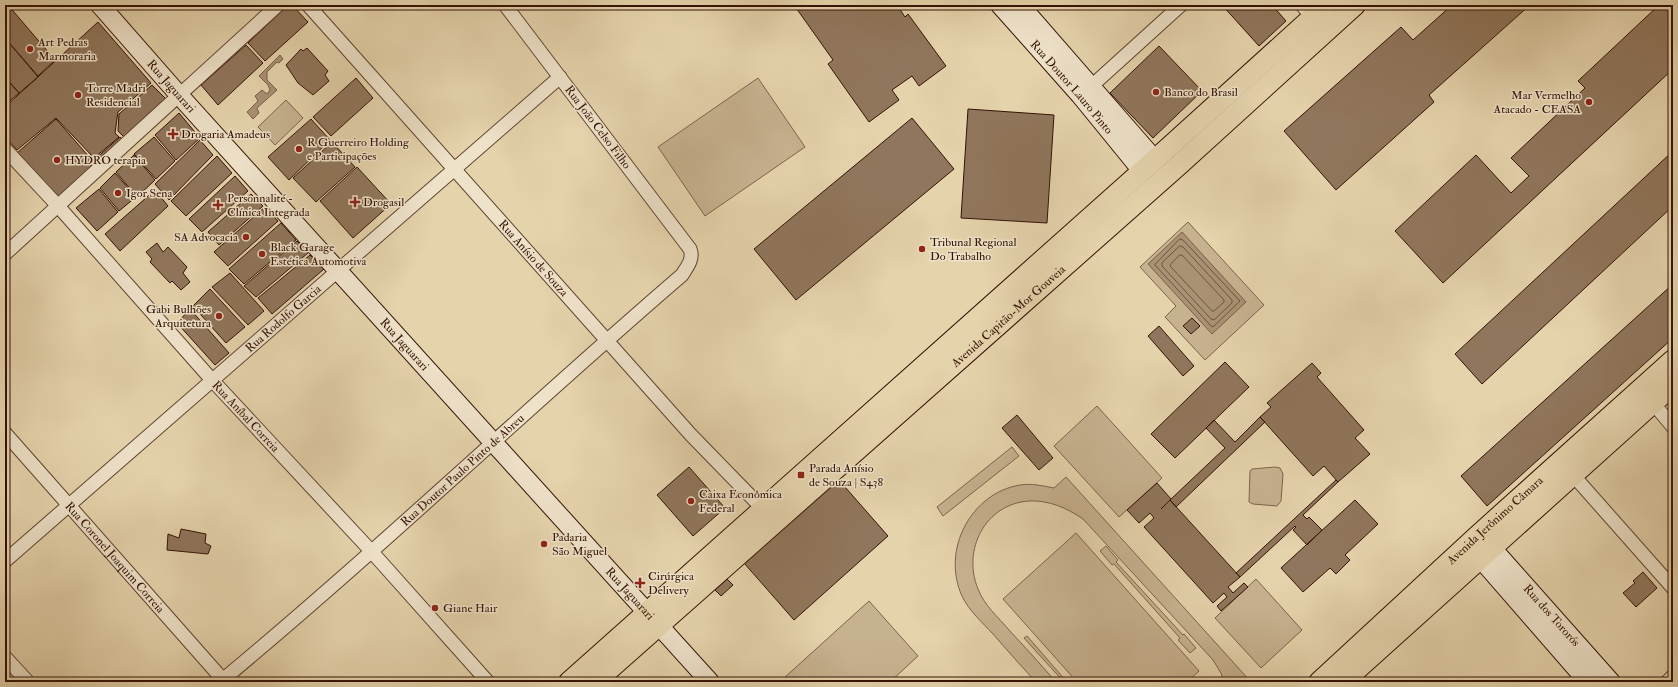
<svg xmlns="http://www.w3.org/2000/svg" width="1678" height="687" font-family="'IM FELL Double Pica',serif">
<style>
.green{fill:#c7b290;stroke:#7e624a}
.water{fill:#a99173;stroke:#7a5e47}
.lines{fill:none;stroke-linecap:round;stroke-linejoin:round}
.shore{stroke:#6e523c;stroke-width:1}
.building{fill:#90765c;stroke:#341205}
.street-casing{stroke:#60422f;stroke-width:15}
.secondary-casing{stroke:#341205;stroke-width:20}
.primary-casing{stroke:#341205;stroke-width:22}
.street{stroke:#eee2c9;stroke-width:13}
.secondary{stroke:#eee2c9;stroke-width:18}
.primary{stroke:#e5d3ac;stroke-width:20}
.poi-dot{fill:#8f2418;stroke:#eee2c9;stroke-width:1.5}
.labels{text-anchor:middle;stroke-width:3;stroke-linejoin:round;paint-order:stroke}
.poi-label{font-size:12px;fill:#341205;stroke:#eee2c9;text-anchor:start}
.street-label{font-size:12px;fill:#341205;stroke:#eee2c9}
</style>
<rect width="100%" height="100%" fill="#e5d3ac"/>
<filter id="stains"><feTurbulence type="fractalNoise" baseFrequency=".005" numOctaves="4"/><feColorMatrix values="0 0 0 0 .2 0 0 0 0 .09 0 0 0 0 .02 0 0 0 .5 -.17"/></filter>
<radialGradient id="worn" r=".72"><stop offset=".6" stop-color="#630" stop-opacity="0"/><stop offset="1" stop-color="#630" stop-opacity=".3"/></radialGradient>
<path class="green" d="M758,78l47,69 -100,69 -47,-69z
M286,100l17,18 -28,27 -17,-18z
M1188,222l76,83 -59,55 -40,-43 11,-11 -36,-39z
M1097,406l65,72 -43,39 -65,-71z
M1012,447l7,9 -76,60 -6,-9z
M1275,467l5,1 3,6 -2,27 -4,5 -24,-2 -4,-2 1,-31 2,-2z
M1066,477l185,205h-27l-3,-9 -8,-13 -130,-141c-16,-11 -34,-19 -54,-18 -44,3 -67,49 -51,88 6,16 20,28 31,41 16,17 32,35 47,52h-20c-15,-16 -29,-32 -43,-48 -11,-12 -24,-23 -31,-38 -21,-46 9,-103 58,-111 11,-2 23,1 34,3z
M1076,533l123,138 -12,11h-110l-74,-83z
M1106,546l12,14 -2,2 67,73 1,-1 12,14 -6,5 -12,-13 2,-2 -66,-74 -2,1 -12,-14z
M1256,579l46,51 -41,38 -46,-50z
M869,601l49,55 -28,26h-102l-4,-4z
M1027,636l40,46h-3l-40,-44z"/>
<path class="water" d="M280,55l3,4 -4,4 -2,-1 -10,10v8l10,10 -20,18 2,5 -6,6 -6,-7 11,-11 -3,-5 7,-6 5,4 3,-4 -2,-5 -9,-9z
M1182,232l64,70 -34,32 -64,-70z"/>
<g class="lines">
<path class="shore" d="M1180,239l3,1 57,61 -27,26 -2,-1 -56,-61z
M1180,246l3,1 49,53v3l-18,17 -3,-1 -49,-53v-3z
M1180,255h2l42,45v2l-10,9h-2l-42,-45 1,-2z"/>
</g>
<path class="building" d="M6,5h2l47,55 -17,16 -33,-38z
M288,5h4l16,17 -43,39 -17,-18z
M794,5h103l8,12 3,-3 38,52 -27,20 -7,-10 -20,14 7,10 -30,22 -41,-58 5,-4z
M1222,5h50l14,16 -27,25z
M1452,5h78l-101,90 5,7 -98,88 -52,-59 117,-104 12,13z
M1659,5h14v64l-230,214 -48,-52 81,-76 35,38 18,-17 -18,-18 74,-70 -7,-7z
M98,22l53,61 -33,29 -3,21 4,4 -25,21 -38,-40 -39,32 -12,-13v-30z
M5,38l33,39 -19,16 -14,-16z
M246,45l17,18 -45,42 -17,-20z
M1159,46l43,45 -49,47 -43,-45z
M307,48l21,23 -3,4 4,6 -16,14 -15,-12 -12,-18 15,-16 2,2z
M5,77l14,16 -14,12z
M356,78l17,20 -42,38 -18,-19z
M152,85l16,16 -42,38 -8,-8 1,-17z
M968,109l86,6 -7,108 -86,-5z
M179,113l21,25 -24,22 -21,-25z
M912,118l42,51 -158,131 -42,-51z
M56,119l41,47 -38,35 -42,-48z
M311,119l19,21 -41,40 -21,-23z
M120,137l5,5 -27,23 -4,-5z
M154,137l21,24 -19,18 -22,-25z
M200,140l13,15 -44,45 -14,-16z
M332,142l23,25 -39,35 -23,-24z
M1673,151v55l-191,178 -27,-30z
M134,155l21,25 -18,17 -21,-25z
M217,156l15,17 -46,43 -15,-15z
M357,167l34,37 -38,34 -33,-37z
M115,173l21,24 -17,14 -19,-23z
M235,176l13,15 -46,41 -13,-13z
M99,189l19,23 -21,19 -21,-23z
M155,190l13,16 -48,45 -15,-17z
M251,194l12,12 -44,39 -11,-13z
M265,207l13,14 -50,45 -14,-14z
M281,223l15,17 -52,44 -15,-15z
M297,241l11,12 -52,44 -12,-11z
M157,243l6,9 5,-5 19,20 -4,6 7,9 -9,8 -9,-9 -2,2 -20,-21 2,-3 -6,-7z
M310,255l14,14 -52,45 -14,-16z
M230,273l34,38 -16,14 -36,-38z
M1673,284v54l-186,168 -26,-30z
M210,289l35,38 -19,16 -33,-37z
M190,309l39,44 -14,12 -38,-42z
M1192,318l8,8 -9,8 -8,-8z
M1159,326l35,40 -11,10 -35,-40z
M1225,362l24,25 -74,71 -24,-24z
M1312,363l9,10 -4,4 47,53 -9,8 15,16 -32,28 -14,-16 -11,10 -53,-59 11,-10 -4,-4z
M1017,415l36,43 -14,12 -37,-42z
M1260,417l5,5 -89,85 -6,-7 55,-52 -19,-20 8,-8 21,22z
M689,467l36,41 -32,28 -36,-41z
M838,479l50,57 -94,84 -50,-57z
M1336,480l2,2 -35,33 4,4 2,-2 13,13 -15,15 -14,-15 3,-3 -1,-1 -55,51 -4,-4z
M1157,483l14,16 -10,10 9,-9 70,77 -12,10 5,6 11,-10 4,4 -27,24 -4,-5 10,-9 -3,-4 -11,10 -69,-76 10,-9 -4,-5 -11,10 -12,-13z
M1355,500l23,24 -33,31 5,5 -14,14 -6,-6 -27,24 -22,-24z
M181,529l25,5 -1,9 6,3 -3,8 -41,-4 1,-16 11,4z
M1643,572l14,16 -21,19 -13,-14 12,-10 -2,-2z
M727,579l6,6 -12,11 -6,-6z"/>
<g class="lines">
<g class="street-casing">
<g id="street">
<path id="s1" d="M308,5l383,430 72,74"/>
<path d="M1302,5l10,12"/>
<path d="M1085,92l96,-87"/>
<path id="s2" d="M5,149l53,57 154,174 160,172 116,130"/>
<path d="M5,254l273,-249"/>
<path d="M1653,403l20,24"/>
<path id="s3" d="M5,433l220,249"/>
<path d="M1573,475l100,113"/>
<path id="s4" d="M5,561l555,-484"/>
<path d="M5,657l23,25"/>
<path id="s5" d="M220,682c158,-131 306,-273 462,-407 5,-8 12,-16 8,-26l-185,-244"/>
<path d="M1667,682l6,-6"/>
</g>
</g>
<g class="secondary-casing">
<g id="secondary">
<path id="s6" d="M100,5l79,90 531,587"/>
<path id="s7" d="M1000,5l80,90 62,76"/>
<path d="M1020,5l135,155"/>
<path id="s8" d="M1492,548l119,134"/>
<path d="M1480,558l108,124"/>
</g>
</g>
<g class="primary-casing">
<g id="primary">
<path d="M569,682l598,-533 159,-144"/>
<path id="s9" d="M595,682l585,-518 175,-159"/>
<path id="s10" d="M1319,682l157,-145 197,-177"/>
<path d="M1343,682l330,-297"/>
</g>
</g>
<use href="#street" class="street"/>
<use href="#secondary" class="secondary"/>
<use href="#primary" class="primary"/>
</g>
<g class="poi-dot">
<circle cx="30" cy="49" r="4"/>
<circle cx="1156" cy="92" r="4"/>
<circle cx="78" cy="95" r="4"/>
<circle cx="1589" cy="102" r="4"/>
<path d="M171 128h4v4h4v4h-4v4h-4v-4h-4v-4h4z"/>
<circle cx="299" cy="149" r="4"/>
<circle cx="57" cy="160" r="4"/>
<circle cx="118" cy="193" r="4"/>
<path d="M353 196h4v4h4v4h-4v4h-4v-4h-4v-4h4z"/>
<path d="M216 199h4v4h4v4h-4v4h-4v-4h-4v-4h4z"/>
<circle cx="246" cy="237" r="4"/>
<circle cx="922" cy="249" r="4"/>
<circle cx="262" cy="254" r="4"/>
<circle cx="219" cy="316" r="4"/>
<rect x="797" y="471" width="8" height="8" rx="2"/>
<circle cx="691" cy="501" r="4"/>
<circle cx="544" cy="544" r="4"/>
<path d="M638 577h4v4h4v4h-4v4h-4v-4h-4v-4h4z"/>
<circle cx="435" cy="608" r="4"/>
</g>
<g class="labels">
<g class="poi-label">
<text x="38" y="46">Art Pedras<tspan x="38" dy="14">Marmoraria</tspan></text>
<text x="86" y="92">Torre Madri<tspan x="86" dy="14">Residencial</tspan></text>
<text x="1164" y="96">Banco do Brasil</text>
<text x="1581" y="99" text-anchor="end">Mar Vermelho<tspan x="1581" dy="14">Atacado - CEASA</tspan></text>
<text x="181" y="138">Drogaria Amadeus</text>
<text x="307" y="146">R Guerreiro Holding<tspan x="307" dy="14">e Participações</tspan></text>
<text x="65" y="164">HYDRO terapia</text>
<text x="126" y="197">Igor Sena</text>
<text x="227" y="202">Personnalité -<tspan x="227" dy="14">Clínica Integrada</tspan></text>
<text x="363" y="206">Drogasil</text>
<text x="238" y="241" text-anchor="end">SA Advocacia</text>
<text x="930" y="246">Tribunal Regional<tspan x="930" dy="14">Do Trabalho</tspan></text>
<text x="270" y="251">Black Garage<tspan x="270" dy="14">Estética Automotiva</tspan></text>
<text x="211" y="313" text-anchor="end">Gabi Bulhões<tspan x="211" dy="14">Arquitetura</tspan></text>
<text x="809" y="472">Parada Anísio<tspan x="809" dy="14">de Souza | S438</tspan></text>
<text x="699" y="498">Caixa Econômica<tspan x="699" dy="14">Federal</tspan></text>
<text x="552" y="541">Padaria<tspan x="552" dy="14">São Miguel</tspan></text>
<text x="648" y="580">Cirúrgica<tspan x="648" dy="14">Delivery</tspan></text>
<text x="443" y="612">Giane Hair</text>
</g>
<g class="street-label">
<text dy="4" stroke="none"><textPath href="#s6" startOffset="108">Rua Jaguarari</textPath></text>
<text dy="4" stroke="none"><textPath href="#s7" startOffset="109">Rua Doutor Lauro Pinto</textPath></text>
<text transform="translate(598 127) rotate(53)" y="4">Rua João Celso Filho</text>
<text dy="4" stroke="none"><textPath href="#s1" startOffset="339">Rua Anísio de Souza</textPath></text>
<text dy="4" stroke="none"><textPath href="#s9" startOffset="552">Avenida Capitão-Mor Gouveia</textPath></text>
<text dy="4" stroke="none"><textPath href="#s4" startOffset="369">Rua Rodolfo Garcia</textPath></text>
<text dy="4" stroke="none"><textPath href="#s6" startOffset="456">Rua Jaguarari</textPath></text>
<text dy="4" stroke="none"><textPath href="#s2" startOffset="360">Rua Aníbal Correia</textPath></text>
<text dy="4" stroke="none"><textPath href="#s5" startOffset="322">Rua Doutor Paulo Pinto de Abreu</textPath></text>
<text dy="4" stroke="none"><textPath href="#s10" startOffset="239">Avenida Jerônimo Câmara</textPath></text>
<text dy="4" stroke="none"><textPath href="#s3" startOffset="166">Rua Coronel Joaquim Correia</textPath></text>
<text dy="4" stroke="none"><textPath href="#s6" startOffset="792">Rua Jaguarari</textPath></text>
<text dy="4" stroke="none"><textPath href="#s8" startOffset="90">Rua dos Tororós</textPath></text>
</g>
</g>
<rect width="1678" height="687" fill="none" stroke="#e5d3ac" stroke-width="20"/>
<rect x="6" y="6" width="1666" height="675" fill="none" stroke="#341205" stroke-width="2"/>
<rect x="10" y="10" width="1658" height="667" fill="none" stroke="#341205"/>
<rect width="100%" height="100%" filter="url(#stains)"/>
<rect width="100%" height="100%" fill="url(#worn)"/>
</svg>
